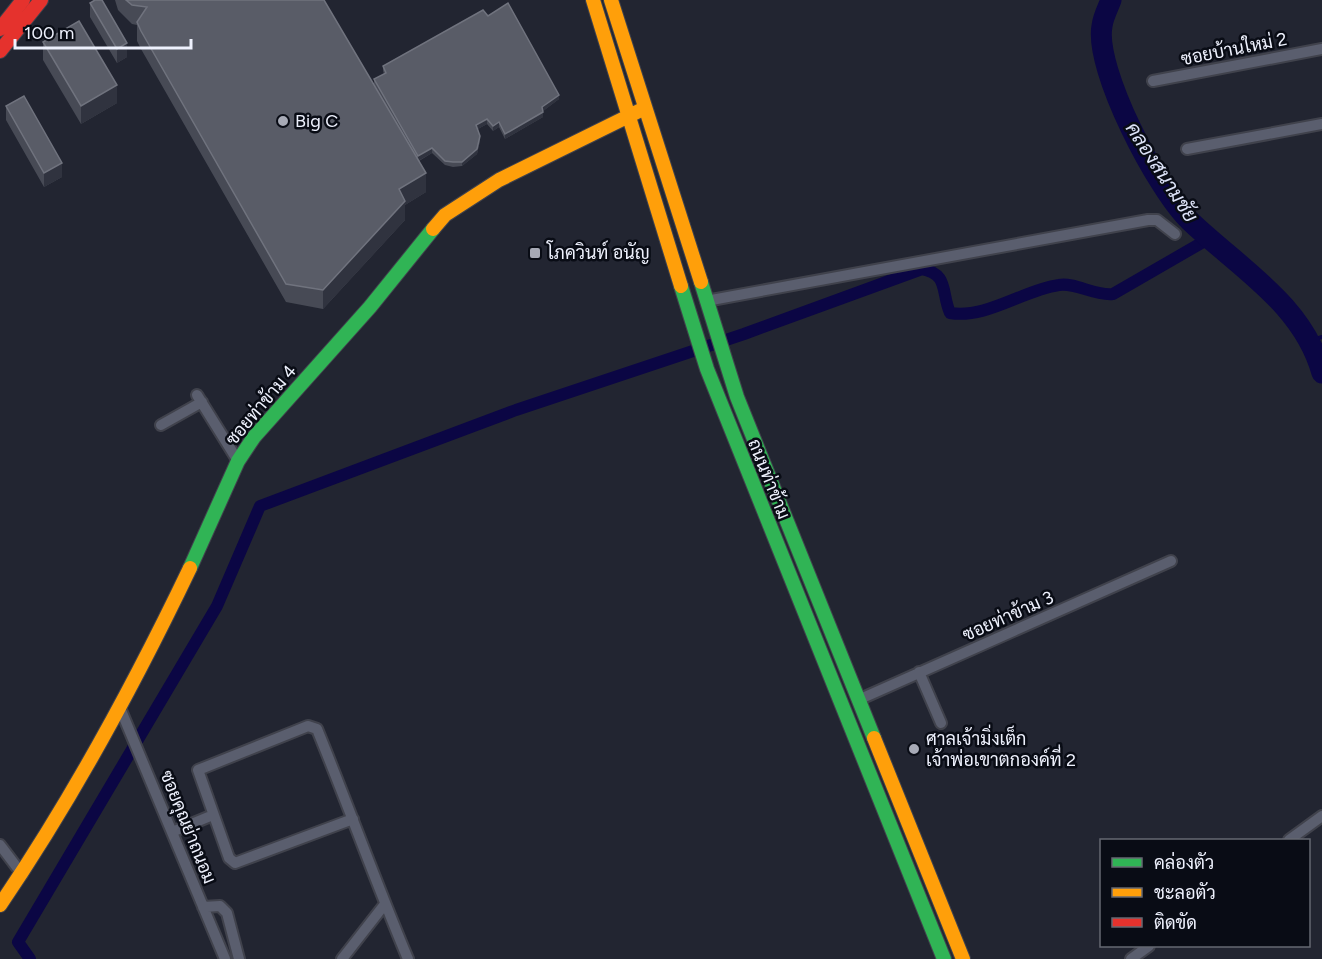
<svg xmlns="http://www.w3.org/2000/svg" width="1322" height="959" font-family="Figtree,Sarabun,sans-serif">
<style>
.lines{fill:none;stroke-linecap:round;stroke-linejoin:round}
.stream{stroke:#0b0644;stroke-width:4}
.canal{stroke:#0b0644;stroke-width:12}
.river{stroke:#0b0644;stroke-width:21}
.street-casing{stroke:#40424c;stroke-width:14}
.fast-casing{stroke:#40424c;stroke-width:16}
.slow-casing{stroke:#40424c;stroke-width:16}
.jam-casing{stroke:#40424c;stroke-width:16}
.street{stroke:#5a5e6e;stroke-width:10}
.fast{stroke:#30b455;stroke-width:14}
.slow{stroke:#ff9f0a;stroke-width:14}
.jam{stroke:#e5322d;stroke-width:14}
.wall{fill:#474a55}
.shaded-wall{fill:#30333f}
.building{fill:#595c67;stroke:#70737e;stroke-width:1.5}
.poi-dot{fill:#a7aab6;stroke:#090c15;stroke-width:2}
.labels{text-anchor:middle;stroke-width:5;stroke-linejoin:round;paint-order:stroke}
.street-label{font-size:18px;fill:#eef1fd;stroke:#090c15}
.poi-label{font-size:18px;fill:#eef1fd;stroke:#090c15;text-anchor:start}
.water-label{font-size:20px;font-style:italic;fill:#dde3f8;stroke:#090c15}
</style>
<rect width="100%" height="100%" fill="#222531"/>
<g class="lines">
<path class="stream" d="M1309,341l13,-4"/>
<path class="canal" d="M30,959l-12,-17 199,-336 43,-100 256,-96 228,-76 178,-65c27,5 19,23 28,44 37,6 73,-23 109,-28 16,-3 35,11 54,9l97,-56"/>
<path class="river" d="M1111,0c-3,8 -8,17 -9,26 -8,43 56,165 88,195 49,47 113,83 132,152"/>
<g class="street-casing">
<path id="street" d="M1153,81l169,-32
M1187,149l135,-25
M706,301l442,-81h9l18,14
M197,395l41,66
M161,425l41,-23
M919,672l22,51
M858,700l313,-139
M120,708l105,251
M353,819l-118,44 -6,-5 -31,-88 110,-44 9,3c31,76 59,154 91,230
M172,832l41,-17
M1289,840l33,-24
M0,845l22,29
M203,907l17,-1 7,7 12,46
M342,959l43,-55
M1131,959l18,-13"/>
</g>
<g class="fast-casing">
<path id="fast" d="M701,282l36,115 137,341
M681,286l26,83 237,590
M190,568l48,-107 16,-24 116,-130 63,-78"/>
</g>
<g class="slow-casing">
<path id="slow" d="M593,0l88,286
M611,0l90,282
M433,229l12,-14 54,-35 146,-72
M874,738l89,221
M0,905c73,-107 134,-220 190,-337"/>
</g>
<g class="jam-casing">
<path id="jam" d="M0,29l23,-29
M0,51l41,-51"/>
</g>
<use href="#street" class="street"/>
<use href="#fast" class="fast"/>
<use href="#slow" class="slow"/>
<use href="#jam" class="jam"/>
</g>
<path class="wall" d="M115,0h209l75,127 -25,-43v-5l10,-5 -1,-3v-5l105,-50 71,83 -16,12v6l-38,22 -6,-12 -6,4 -6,-7 -9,5 2,12 -3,13 -15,12 -9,1 -8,-2 -13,-12 -13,8 7,31 -21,13v15l-82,89 -37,-7 -145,-253 -4,-8v-16l-5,-1 -14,-14z
M90,3l37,54 -10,6 -27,-46z
M43,42l74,61 -36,21 -38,-64z
M6,106l56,71 -18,10 -38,-67z"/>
<path class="shaded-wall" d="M127,43v14l-10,6v-14z
M117,85v18l-36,21v-18z
M559,95v4l-17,13v-5z
M543,112v5l-38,22v-5z
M487,119v5l-11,6v-5z
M499,122v5l-6,4v-5z
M480,136v5l-3,13 -15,12v-4z
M432,148v5l-14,8v-5z
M62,163v14l-18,10v-14z
M426,173v19l-21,13v15l-82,89v-19l76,-101z"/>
<path class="building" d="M95,0h7l25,43 -10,6 -27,-46z
M126,0h198l102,173 -27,16 6,12 -82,89 -37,-6 -145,-253 -4,-9 10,-15 -15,-2z
M508,3l51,92 -17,12 1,5 -38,22 -6,-12 -6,4 -6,-7 -11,6 4,11 -3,13 -15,13h-9l-8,-1 -13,-13 -14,8 -44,-77 12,-6 -3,-7 100,-56 5,6z
M79,21l38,64 -36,21 -38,-64z
M24,96l38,67 -18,10 -38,-67z"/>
<g class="poi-dot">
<circle cx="283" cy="121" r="6"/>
<rect x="529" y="247" width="12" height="12" rx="3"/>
<circle cx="914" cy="749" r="6"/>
</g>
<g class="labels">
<g class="street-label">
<text transform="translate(1234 49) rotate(-11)" y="6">ซอยบ้านใหม่ 2</text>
<text transform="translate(261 405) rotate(-50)" y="6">ซอยท่าข้าม 4</text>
<text transform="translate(769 479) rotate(68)" y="6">ถนนท่าข้าม</text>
<text transform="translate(1008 616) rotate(-24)" y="6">ซอยท่าข้าม 3</text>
<text transform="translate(188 827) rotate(68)" y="6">ซอยคุณย่าถนอม</text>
</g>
<g class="poi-label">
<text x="295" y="127">Big C</text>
<text x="547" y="259">โภควินท์ อนัญ</text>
<text x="926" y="745">ศาลเจ้ามิ่งเต็ก<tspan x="926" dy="21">เจ้าพ่อเขาตกองค์ที่ 2</tspan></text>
</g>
<g class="water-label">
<text transform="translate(1162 172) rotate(57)" y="7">คลองสนามชัย</text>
</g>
</g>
<rect x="1100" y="839" width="210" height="108" fill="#090c15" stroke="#656872" stroke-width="1.5"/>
<rect x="1112" y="858" width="30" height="9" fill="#30b455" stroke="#656872" stroke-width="1.5"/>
<text x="1154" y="869" font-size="18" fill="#eef1fd">คล่องตัว</text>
<rect x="1112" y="888" width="30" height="9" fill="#ff9f0a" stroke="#656872" stroke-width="1.5"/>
<text x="1154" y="899" font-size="18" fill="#eef1fd">ชะลอตัว</text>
<rect x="1112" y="918" width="30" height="9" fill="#e5322d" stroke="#656872" stroke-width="1.5"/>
<text x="1154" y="929" font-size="18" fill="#eef1fd">ติดขัด</text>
<path d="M15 39v9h176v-9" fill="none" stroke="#eef1fd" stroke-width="3"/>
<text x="24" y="39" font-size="18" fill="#eef1fd" stroke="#090c15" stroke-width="4.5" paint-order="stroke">100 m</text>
</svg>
